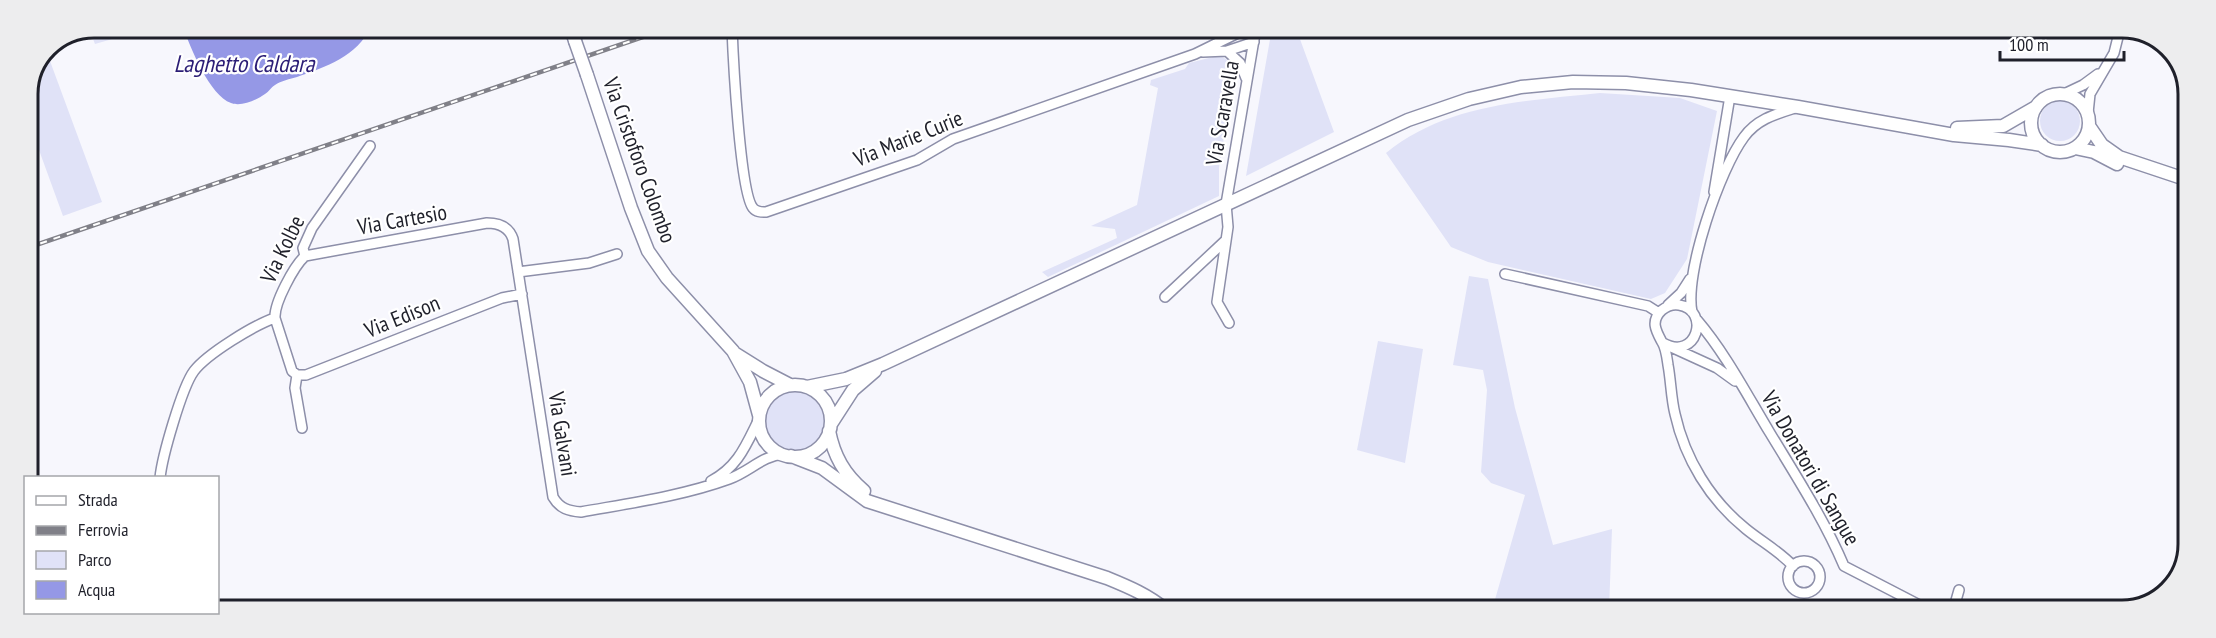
<svg xmlns="http://www.w3.org/2000/svg" width="2216" height="638" font-family="'PT Sans Narrow',sans-serif">
<style>
.green{fill:#e0e2f7}
.water{fill:#9598e6}
.lines{fill:none;stroke-linecap:round;stroke-linejoin:round}
.street-casing{stroke:#8d8fa9;stroke-width:12}
.secondary-casing{stroke:#8d8fa9;stroke-width:15}
.street{stroke:#fff;stroke-width:9}
.secondary{stroke:#fff;stroke-width:12}
.rail-casing{stroke:#808088;stroke-width:4.5}
.rail{stroke:#fff;stroke-width:2;stroke-dasharray:7;stroke-linecap:butt}
.secondary-bridge-casing{stroke:#8d8fa9;stroke-width:15;stroke-linecap:butt}
.secondary-bridge{stroke:#fff;stroke-width:12}
.labels{text-anchor:middle;stroke-width:4.5;stroke-linejoin:round;paint-order:stroke}
.street-label{font-size:22px;fill:#1f202a;stroke:#fff}
.water-label{font-size:24px;font-style:italic;fill:#2b1d76;stroke:#fff}
.rim{fill:none;stroke:#1f202a;stroke-width:3}
</style>
<rect width="100%" height="100%" fill="#f7f7fd"/>
<path class="green" d="M94,27h60l-59,17 -6,-15z
M1272,28h4l3,9 18,-6 37,101 -88,44z
M1213,57h9l8,4 7,11v8l-8,25 -10,63v28l-171,81 -6,-5 75,-34 -2,-9 -24,-3 46,-21 21,-117 -8,-3 1,-5 34,-11 4,-6z
M50,61l52,141 -39,14 -36,-99v-24l12,-27z
M1600,93l80,5 37,13 -30,148 -22,34 -14,6 -163,-37 -37,-15 -65,-94c60,-49 140,-52 214,-60z
M2040 121a20 20 0 1 1 40 0a20 20 0 1 1-40 0Z
M1469,276l19,3 27,129 38,137 59,-16 -3,81h-117l33,-115 -34,-12 -10,-11 6,-82 -4,-20 -30,-5z
M1378,341l45,8 -18,114 -48,-13z
M764 421a30 30 0 1 1 60 0a30 30 0 1 1-60 0Z"/>
<path class="water" d="M183,27h188c-14,29 -45,40 -74,50 -7,2 -16,4 -22,8 -4,2 -6,7 -10,9 -8,6 -24,13 -34,9 -21,-7 -41,-56 -48,-76z"/>
<g class="lines">
<g class="street-casing">
<path id="street" d="M732,28c1,27 8,165 21,180 3,4 8,4 13,4l151,-52 36,-21 242,-85 53,-26
M1227,51l27,-9
M1203,52l24,-1 13,12 6,15
M2064,94l19,-9 15,-11
M2088,113l2,-19 24,-41 6,-24
M1714,192l16,-96
M305,256l182,-33c12,0 22,4 26,16l40,258c7,12 16,14 28,15 50,-9 101,-16 148,-33 20,-7 33,-23 54,-25
M518,272l71,-9 28,-9
M1505,274l143,32 11,7
M1165,297l61,-57
M1668,305l13,-12 9,-14
M1692,312c-8,-39 28,-143 52,-175 13,-18 32,-23 51,-29
M275,318l17,53 5,4 -2,13 7,40
M1697,320c29,34 50,75 73,113 26,43 54,86 74,133l87,45
M1229,323l-12,-21 11,-75 -2,-23 30,-176
M1663,343c34,19 48,-33 16,-38 -6,-1 -12,1 -17,5 -12,11 -6,21 0,32 4,6 5,16 6,23 3,16 3,33 7,49 10,45 35,86 71,115 16,13 33,22 47,37
M1671,347l46,21 18,13
M297,375h9l196,-77 20,-4
M160,478c2,-21 22,-91 34,-107 13,-17 60,-46 81,-53 -1,-15 19,-52 30,-62l-2,-8 9,-20 58,-82
M711,481c27,-14 35,-36 48,-62
M1788 577a16 16 0 1 1 32 0a16 16 0 1 1-32 0Z
M1953,611l6,-21"/>
</g>
<g class="secondary-casing">
<path id="secondary" d="M571,28l4,13
M587,75l44,133 17,43 19,27 66,73 17,31 9,33
M2031 123a29 29 0 1 1 58 0a29 29 0 1 1-58 0Z
M2089,126l13,19 17,12 69,23
M1957,128l46,-2 33,-19
M2075,148l19,4 23,12
M736,354l27,17 27,14
M759 421a36 36 0 1 1 72 0a36 36 0 1 1-72 0Z
M807,387l39,-8 37,-15 525,-244 61,-21 52,-12 52,-5 53,1 65,7 107,17 156,28 55,5 33,5
M831,424l22,-34 22,-19
M829,431c5,25 15,43 35,60
M791,456l31,12 45,33 240,77c22,9 41,17 59,32"/>
</g>
<use href="#street" class="street"/>
<use href="#secondary" class="secondary"/>
<g class="rail-casing">
<path id="rail" d="M27,248l642,-220"/>
</g>
<use href="#rail" class="rail"/>
<g class="secondary-bridge-casing">
<path id="secondary-bridge" d="M575,41l12,34"/>
</g>
<use href="#secondary-bridge" class="secondary-bridge"/>
</g>
<g class="labels">
<g class="street-label">
<text transform="translate(1222 113) rotate(-80)" y="8">Via Scaravella</text>
<text transform="translate(908 138) rotate(-22)" y="8">Via Marie Curie</text>
<text transform="translate(640 160) rotate(70)" y="8">Via Cristoforo Colombo</text>
<text transform="translate(402 219) rotate(-10)" y="8">Via Cartesio</text>
<text transform="translate(282 249) rotate(-64)" y="8">Via Kolbe</text>
<text transform="translate(402 316) rotate(-22)" y="8">Via Edison</text>
<text transform="translate(563 434) rotate(81)" y="8">Via Galvani</text>
<text transform="translate(1811 468) rotate(60)" y="8">Via Donatori di Sangue</text>
</g>
<g class="water-label">
<text x="244" y="72">Laghetto Caldara</text>
</g>
</g>
<path d="M0 0H2216V638H0ZM94 38H2122A56 56 0 0 1 2178 94V544A56 56 0 0 1 2122 600H94A56 56 0 0 1 38 544V94A56 56 0 0 1 94 38Z" fill="#ededee" fill-rule="evenodd"/>
<path class="rim" d="M94 38H2122A56 56 0 0 1 2178 94V544A56 56 0 0 1 2122 600H94A56 56 0 0 1 38 544V94A56 56 0 0 1 94 38Z"/>
<rect x="24" y="476" width="195" height="138" fill="#ffffff" stroke="#a5a6aa" stroke-width="1.5"/>
<rect x="36" y="496" width="30" height="9" fill="#ffffff" stroke="#a5a6aa" stroke-width="1.5"/>
<text x="78" y="506" font-size="18" fill="#1f202a">Strada</text>
<rect x="36" y="526" width="30" height="9" fill="#808088" stroke="#a5a6aa" stroke-width="1.5"/>
<text x="78" y="536" font-size="18" fill="#1f202a">Ferrovia</text>
<rect x="36" y="551" width="30" height="18" fill="#e0e2f7" stroke="#a5a6aa" stroke-width="1.5"/>
<text x="78" y="566" font-size="18" fill="#1f202a">Parco</text>
<rect x="36" y="581" width="30" height="18" fill="#9598e6" stroke="#a5a6aa" stroke-width="1.5"/>
<text x="78" y="596" font-size="18" fill="#1f202a">Acqua</text>
<path d="M2000 51v9h124v-9" fill="none" stroke="#1f202a" stroke-width="3"/>
<text x="2009" y="51" font-size="18" fill="#1f202a" stroke="#ffffff" stroke-width="4.5" paint-order="stroke">100 m</text>
</svg>
